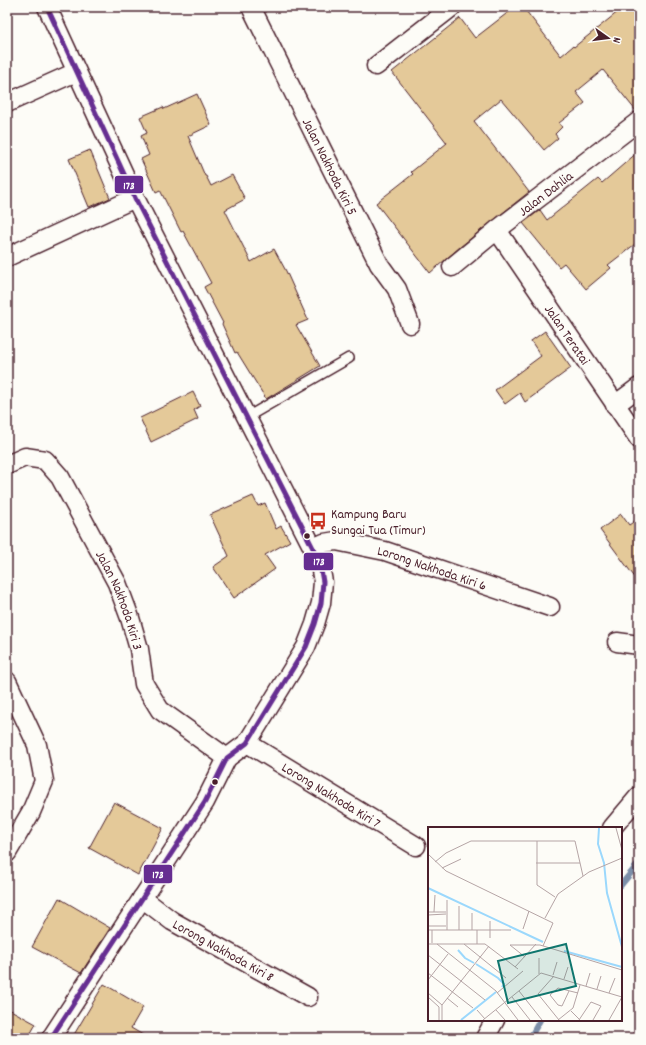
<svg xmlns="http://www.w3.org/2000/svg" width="646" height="1045" font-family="Dekko,sans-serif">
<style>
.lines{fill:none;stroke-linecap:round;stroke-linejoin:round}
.stream{stroke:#7b8ea8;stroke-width:6}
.building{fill:#e4c999;stroke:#4a1f2b}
.service-casing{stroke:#4a1f2b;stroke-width:12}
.minor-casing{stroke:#4a1f2b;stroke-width:21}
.service{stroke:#fdfcf7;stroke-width:9}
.minor{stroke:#fdfcf7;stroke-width:18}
.bus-1-casing{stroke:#fdfcf7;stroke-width:8}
.bus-1{stroke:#662d91;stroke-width:5}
.bus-dot{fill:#4a1f2b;stroke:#fdfcf7;stroke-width:1.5}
.labels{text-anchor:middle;stroke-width:4;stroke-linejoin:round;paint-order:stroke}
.street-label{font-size:14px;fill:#4a1f2b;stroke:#fdfcf7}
.poi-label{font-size:14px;fill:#4a1f2b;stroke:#fdfcf7;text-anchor:start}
.inset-river{fill:none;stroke:#9bd8fc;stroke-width:2}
.inset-road{fill:none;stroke:#b5a4a5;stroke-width:1}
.view{fill:#0f766e;fill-opacity:0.15;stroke:#0f766e;stroke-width:2}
.inset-edge{fill:none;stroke:#4a1f2b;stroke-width:2}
.line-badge{stroke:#fdfcf7;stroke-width:1.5}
.badge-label{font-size:11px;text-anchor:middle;font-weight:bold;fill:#fff}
</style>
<rect width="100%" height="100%" fill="#fdfcf7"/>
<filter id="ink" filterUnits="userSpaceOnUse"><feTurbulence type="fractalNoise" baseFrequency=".025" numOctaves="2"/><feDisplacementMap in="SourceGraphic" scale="8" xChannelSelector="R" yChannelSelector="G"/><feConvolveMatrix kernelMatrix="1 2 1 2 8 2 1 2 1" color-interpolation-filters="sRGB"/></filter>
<g filter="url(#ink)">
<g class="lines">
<path class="stream" d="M283,7l6,2 1,-2
M621,885l18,-22
M530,1038l10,-18"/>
</g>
<path class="building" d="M515,7h8l38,49 12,-10 1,1 50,-40h15v104h-3l-33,-41 -27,22 9,11 -26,20 3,4 -7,7 3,4 -14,12 -43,-51 -27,22 55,71 -69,55 -30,26 -54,-70 37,-29 -2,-2 36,-29 -55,-71 68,-54 15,20z
M197,94l14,31 -23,11 17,40h1l5,10 21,-11 13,24 -20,11 26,52 23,-13 12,22 22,49 -12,5 24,41 -54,33 -29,-47 -2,1 -13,-29 1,-1 -19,-36 7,-4 -28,-52 -2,1 -21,-42 -4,2 -15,-33 8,-4 -8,-19 6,-3 -7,-16 23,-10 1,2z
M90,150l20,48 -21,9 -20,-48z
M639,151v90l-31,24 3,3 -25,21 -22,-26 -5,4 -36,-44 17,-13 7,10 51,-41 4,4z
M545,331l26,37 -46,34 -5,-9 -15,11 -10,-14 46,-34 -10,-15z
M193,392l7,14 -6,4 4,9 -47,23 -11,-24z
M253,496l5,10 7,-3 11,26 5,-3 9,15 -25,14 10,14 -41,29 -21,-31 16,-11 -19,-41z
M621,514l8,11 10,-7v65l-39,-53z
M114,802l49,26 -25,47 -49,-27z
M59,898l51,30 -29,45 -49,-26z
M104,984l39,23 -12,21 17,10h-76z
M7,1008l29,16 -8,14h-21z"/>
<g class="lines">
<g class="service-casing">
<path id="service" d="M247,417l102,-59"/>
</g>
<g class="minor-casing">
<g id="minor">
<path d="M47,7l88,191 178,350 7,17 3,17 -2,21 -6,21 -9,23 -59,96 -20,15 -22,44 -154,236"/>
<path id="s1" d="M251,7l128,257 18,25 13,35"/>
<path d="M376,66l76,-59"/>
<path d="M7,103l69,-31"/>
<path id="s2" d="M497,230l142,209"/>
<path d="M7,257l128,-59"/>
<path id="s3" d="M452,267l45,-37 142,-109"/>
<path d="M615,405l24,-18"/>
<path id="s4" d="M7,465l18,-8 20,3 15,17 57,106 13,35 9,31 5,35 16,26 67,48"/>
<path id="s5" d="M313,548l11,-5 12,-2 49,10 165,56"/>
<path d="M617,642l22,3"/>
<path d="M7,681l30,64 7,36 -13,31 -24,41"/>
<path id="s6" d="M247,743l169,103"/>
<path d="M612,828l27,-32"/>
<path id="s7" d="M142,898l30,23 136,76"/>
<path d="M485,1038l10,-18"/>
</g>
</g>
<use href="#service" class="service"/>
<use href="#minor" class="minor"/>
<g class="bus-1-casing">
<path id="bus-1" d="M47,7l88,191 178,350 7,17 3,17 -2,21 -6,21 -9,23 -59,96 -20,15 -22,44 -154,236"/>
</g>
<use href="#bus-1" class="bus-1"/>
</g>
</g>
<defs>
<g id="bus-bare" transform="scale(1.38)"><path d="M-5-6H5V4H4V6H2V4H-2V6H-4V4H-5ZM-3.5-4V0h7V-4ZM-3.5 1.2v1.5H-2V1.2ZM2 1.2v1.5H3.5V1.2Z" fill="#c8321e" stroke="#fdfcf7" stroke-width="2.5" paint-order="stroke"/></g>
</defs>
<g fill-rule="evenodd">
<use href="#bus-bare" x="318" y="521"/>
</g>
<g class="bus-dot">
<circle cx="307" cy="536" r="3.5"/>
<circle cx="215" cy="782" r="3.5"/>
</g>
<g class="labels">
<g class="street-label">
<text dy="5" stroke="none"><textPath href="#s1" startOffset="178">Jalan Nakhoda Kiri 5</textPath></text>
<text dy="5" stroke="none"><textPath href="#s3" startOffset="119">Jalan Dahlia</textPath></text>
<text dy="5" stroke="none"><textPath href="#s2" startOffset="126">Jalan Teratai</textPath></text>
<text dy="5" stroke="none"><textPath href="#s5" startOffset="124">Lorong Nakhoda Kiri 6</textPath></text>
<text dy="5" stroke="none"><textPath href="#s4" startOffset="200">Jalan Nakhoda Kiri 3</textPath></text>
<text dy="5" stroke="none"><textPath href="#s6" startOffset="99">Lorong Nakhoda Kiri 7</textPath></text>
<text dy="5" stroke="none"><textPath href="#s7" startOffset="97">Lorong Nakhoda Kiri 8</textPath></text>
</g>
<g class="poi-label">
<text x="331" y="518">Kampung Baru<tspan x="331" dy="16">Sungai Tua (Timur)</tspan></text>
</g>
</g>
<g transform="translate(428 827)">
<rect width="194" height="194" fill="#fdfcf7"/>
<path class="inset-river" d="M171,1l-1,16 6,19 3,30 15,54M0,61l115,54M30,123l7,8 9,5M136,124l58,16M48,137l22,14 6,6 -2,3M33,193l35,-28"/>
<path class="inset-road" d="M188,1l6,22M109,14v44l18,12M0,27l18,17 107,52 -10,23M7,35l11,-9 25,-12h104l8,35M108,36h44M14,41l19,-9M19,73v30M31,79v24M0,85h18M6,85l1,-17M44,86v17M0,88l18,-1M117,91l13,-24 31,-22 33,-14M62,94v17M0,99h18M95,102l6,-18M0,103h83M49,103v14M4,116v-13M0,117h57l33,25M9,117l59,47 22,29M36,117l42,34M82,118h30l82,25M82,118l15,12M0,128l57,45M87,140l21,-23M0,146l45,35M111,147v-16M125,148l4,-13M126,149l-16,18 21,26M136,152l4,-12M0,153l20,-26M158,159l4,-13M169,162l4,-13M91,164l23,29M141,164l-7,15 -4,-1 -8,-10 8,-7 20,5M0,166l14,12v15M69,166l26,-22M181,166l6,-15M0,170l11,10v13M84,170l18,23M19,171l11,9M14,178l47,-59M49,183l8,9M68,183l9,10M143,184l9,9M55,193l58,-47 81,24M130,193l15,-12 7,-23M151,193l12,-18 10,4 -8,14M181,193l13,-23"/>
<path class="view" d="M138,117l10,42 -68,17 -10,-42z"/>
<rect width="194" height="194" class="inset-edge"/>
</g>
<g class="line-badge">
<rect x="114" y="175" width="30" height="19" rx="4" fill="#662d91"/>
<rect x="303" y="552" width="31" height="19" rx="4" fill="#662d91"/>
<rect x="143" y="864" width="30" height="20" rx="4" fill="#662d91"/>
</g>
<g class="badge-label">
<text x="129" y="189">173</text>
<text x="319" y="565">173</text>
<text x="158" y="878">173</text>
</g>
<rect width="646" height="1045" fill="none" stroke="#fdfcf7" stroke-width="24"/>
<rect x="12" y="12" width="622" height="1021" fill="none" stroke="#4a1f2b" stroke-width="1.5" filter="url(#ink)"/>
<g transform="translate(608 38) rotate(104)" stroke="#fdfcf7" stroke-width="3" paint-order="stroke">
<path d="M0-3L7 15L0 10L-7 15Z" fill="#4a1f2b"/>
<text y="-6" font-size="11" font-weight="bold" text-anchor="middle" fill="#4a1f2b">N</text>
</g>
</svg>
